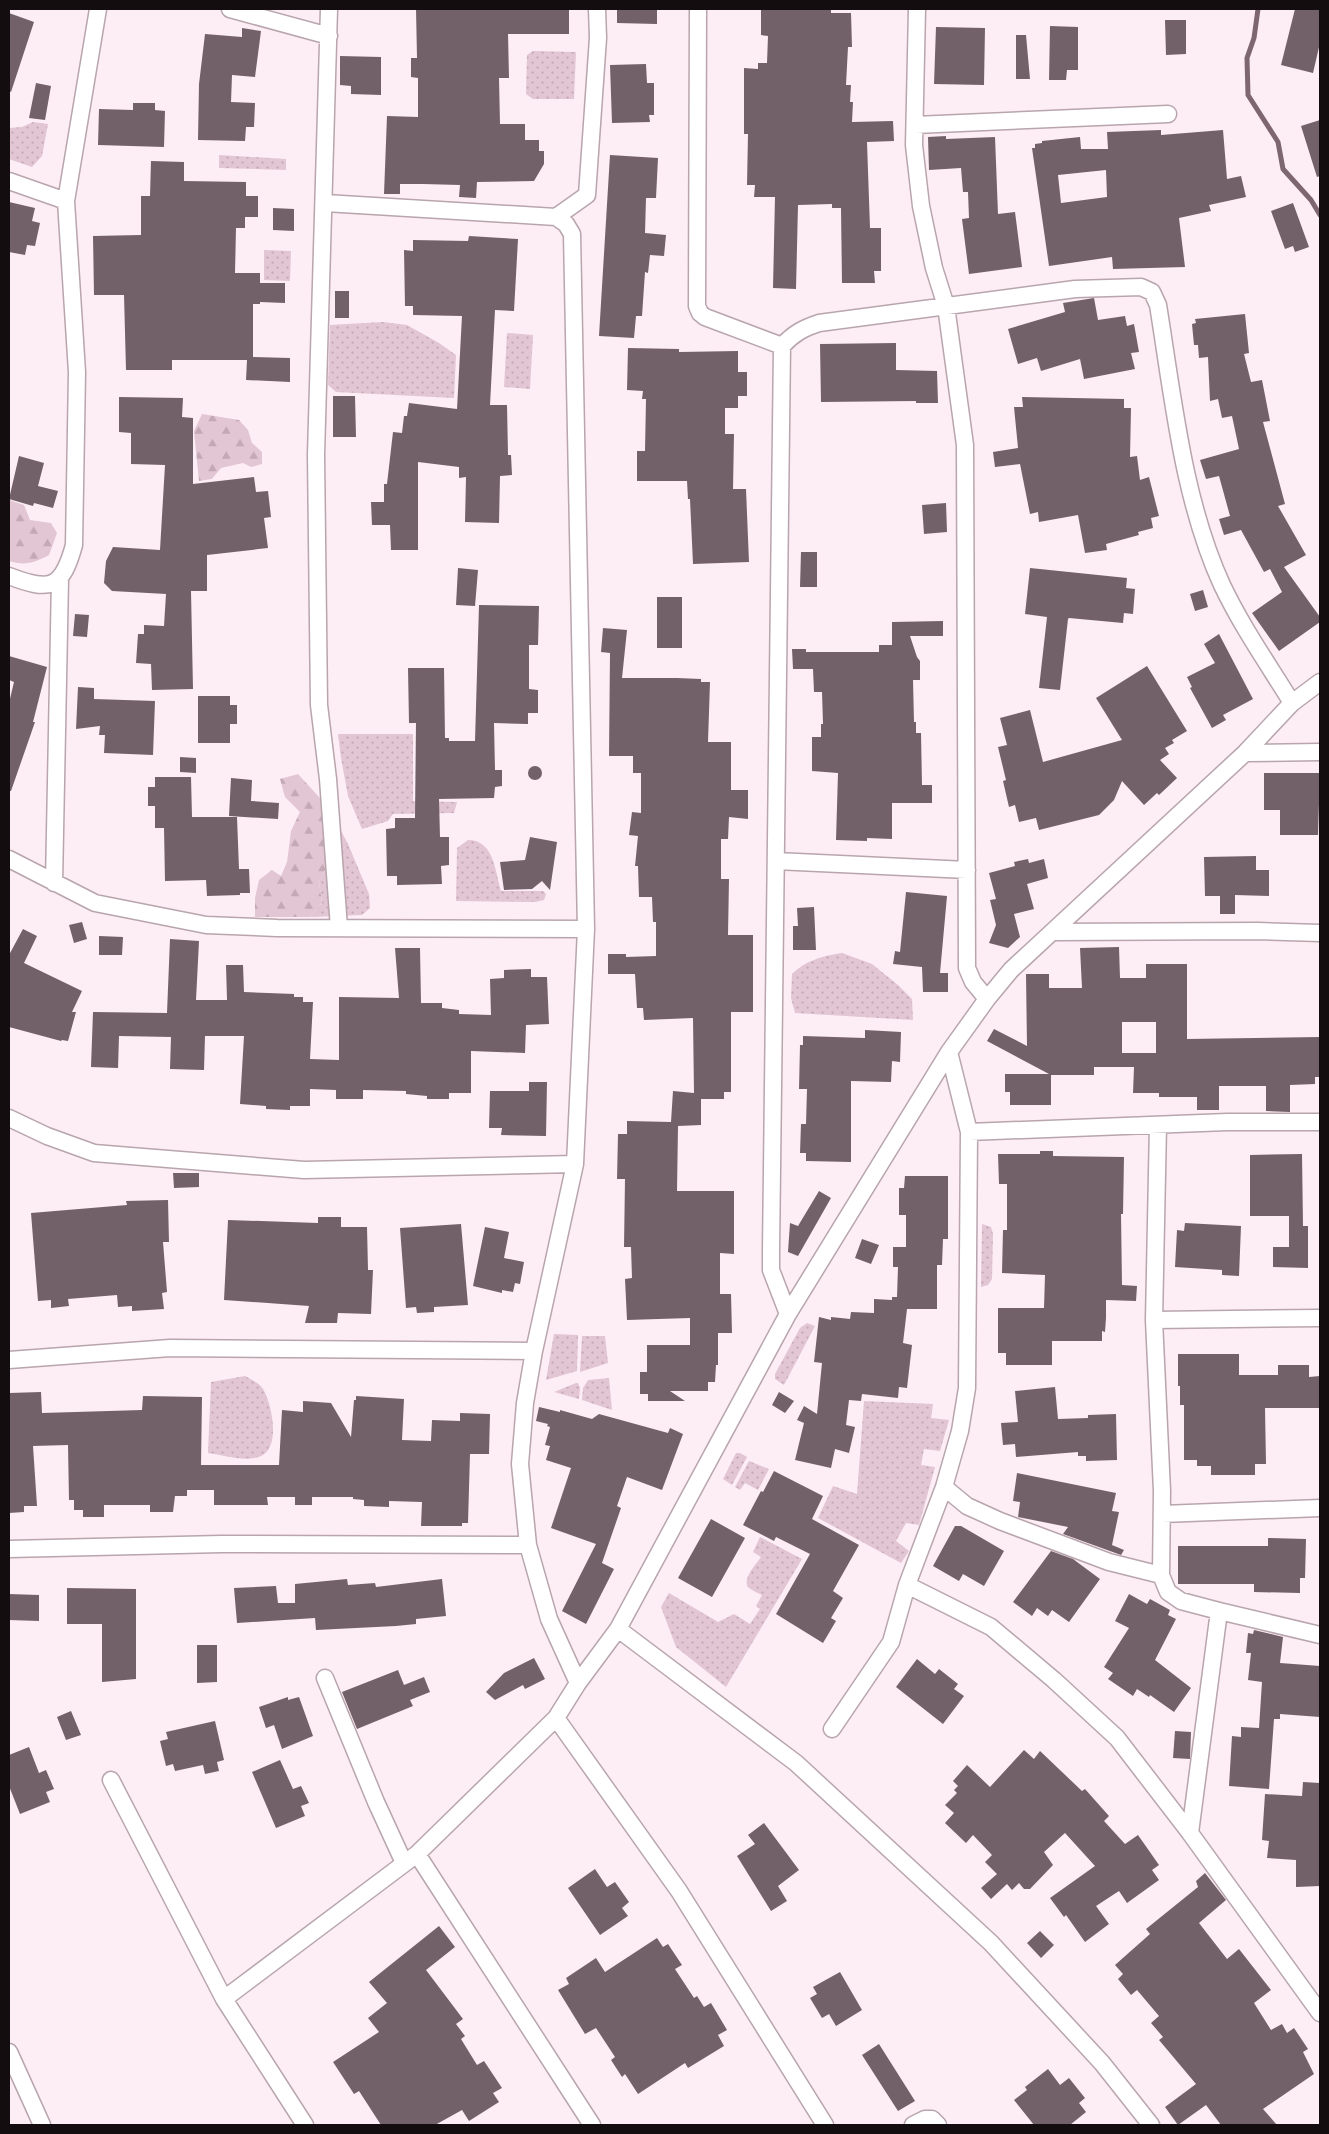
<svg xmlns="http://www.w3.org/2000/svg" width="1329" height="2134" font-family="'Open Sans',sans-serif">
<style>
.grass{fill:url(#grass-dots)}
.forest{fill:url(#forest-firs)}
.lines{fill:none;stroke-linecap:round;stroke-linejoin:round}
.stream{stroke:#7d6670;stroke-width:5}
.building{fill:#736169;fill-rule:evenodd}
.street-casing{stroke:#b8a5ad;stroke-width:19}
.street{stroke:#fff;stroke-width:16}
</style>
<defs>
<pattern id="grass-dots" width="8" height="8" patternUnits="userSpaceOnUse" patternTransform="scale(1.25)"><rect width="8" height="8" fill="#e3c6d3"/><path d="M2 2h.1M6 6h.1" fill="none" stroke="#c2a9b4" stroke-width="1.8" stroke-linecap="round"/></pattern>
<pattern id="forest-firs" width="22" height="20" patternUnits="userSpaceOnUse" patternTransform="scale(1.25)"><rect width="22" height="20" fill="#e3c6d3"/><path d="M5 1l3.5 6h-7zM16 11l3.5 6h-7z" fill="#c2a9b4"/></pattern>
</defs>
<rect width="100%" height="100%" fill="#fdedf4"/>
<path class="grass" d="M533,51l43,1 -2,47h-41l-7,-5 1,-39z
M33,122l15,2 -6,32 -10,11 -23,-8v-31l13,-1z
M219,155l67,4v11l-67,-2z
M264,250l27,1 -1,30 -26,-1z
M383,322l24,3 32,18 17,12 -2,43 -118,-6 -8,-7 2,-60z
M507,333l26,2 -3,54 -26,-2z
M338,734h75v67l44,1 -3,11 -61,1 -5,7 -26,8 -14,-33 -7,-38z
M468,840c26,0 27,31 33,51h42l3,3 -2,6 -9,2 -79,-1 1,-53z
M348,844l21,50 1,14 -8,7 -52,2 12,-14 -3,-22 10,-18z
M842,953l30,11 26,21 14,14 1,21 -118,-7 -4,-15 1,-24c14,-14 31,-18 50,-21z
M982,1224l9,3 2,7 -1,45 -4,6 -7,2z
M807,1323l8,3 -31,59 -9,-6v-5l25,-46z
M554,1334l24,1 -1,36 -31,9z
M582,1336h23l3,27 -28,9z
M245,1376c5,3 15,7 18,13 9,15 18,58 -2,67 -16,7 -36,-1 -53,-3l3,-71z
M609,1378l3,32 -30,-10 1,-12 5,-8z
M576,1383h2l2,5 -1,11 -25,-7z
M864,1401l69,3 -2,14 18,2 -9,31 -16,-2 -3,16 14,2 -16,58 -13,-2 -10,18 13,10 -8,12 -83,-45 15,-32 24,8z
M736,1453h4l7,4 -15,28 -9,-6z
M749,1461l20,8 -11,21 -13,-7 -5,7 -5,-3z
M760,1537l42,22 -76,128 -50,-40 -15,-40 8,-14 49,29 16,-8 16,10 10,-15 -4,-3 6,-11c-4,-2 -11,-5 -14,-8 -6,-8 9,-24 13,-30l-8,-5z"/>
<path class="forest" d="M202,414l37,6 9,10 4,13 10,9v12l-11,3 -8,-4 -22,5 -9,11 -13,2 -5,-50z
M9,500l15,5 6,15 21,3 6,10 -8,22c-15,8 -24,11 -40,6z
M298,774l31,34 19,36 -19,19 -10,18 3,22 -12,14h-55v-19l4,-18 13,-10 9,6 6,-14 4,-31 9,-19 -15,-15 -5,-18z"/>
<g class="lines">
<path class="stream" d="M1258,9l-4,29 -7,20 1,37 30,47 5,27 28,31 9,15"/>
</g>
<path class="building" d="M416,9h153v25h-61l1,44h-10l1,46h25v16h14v11h5v13l-10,17 -57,1 -1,16 -17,-1 1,-12 -37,-1h-23v10h-16l3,-78 31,1v-39l-7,-1v-19h6z
M617,9h40v15l-40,-1z
M761,9h70v4h20l1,34h-4l-2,38h5l-1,17h3l-1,20 41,-1 1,20 -27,1 3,86h11v43h-7l1,12h-33l-1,-75h-9v-4l-34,1 -2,84 -23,-1 2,-91h-21l1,-12h-8l1,-51h-4v-66l14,1v-6h9l1,-27 -7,-1z
M1295,9h25v34l-7,30 -32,-8z
M9,13l25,9 -23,70 -2,-1z
M1165,20h21v34l-20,1z
M1050,26l28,1v43h-11l-1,10h-17z
M936,27l49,1 -1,57 -50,-1z
M242,28l19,3 -6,46 -23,-2 -1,27 24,1 -1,24h-8l-1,14 -47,-1 1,-56 6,-50 37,3z
M1016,35h10l4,44h-14z
M340,56l41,1v38l-30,-1v-8l-11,-1z
M646,64l1,19h7v32h-5l1,7 -38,1 -2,-58z
M36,83l15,3 -6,34 -16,-2z
M133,103h22v7l10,1 -1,36 -66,-2 1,-36 34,1z
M1320,120v56l-3,1 -16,-51z
M1161,130v5l62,-5 4,49 14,-3 5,21 -37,8 2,6 -32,7 6,49 -72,2 -1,-12 -63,9 -17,-118h3v-4l7,-1v-2l38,-4 1,12h27l-1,-17zM1106,170l1,27 -46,6 -3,-28z
M946,136v3l49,-2 3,77 17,-2 7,55 -53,7 -7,-55 7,-1 -1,-26h-5l-2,-24 -32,2 -1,-33z
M610,155l48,3 -2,40h-10l-1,35 21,2 -2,21 -14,-1 -2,18 -3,-1 -3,44h-6l-2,22 -35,-2z
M151,161l33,1v19l62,1v14h12v21h-13v11h-9l-1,45h25v10h25v20l-25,-1v2h-7v53l37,1v24l-44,-2 1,-20h-75v10h-46l-2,-75h-30l-1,-59 48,-1v-39h9z
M9,202l26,6 -3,13 8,2 -5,23 -8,-1 -2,10 -16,-3z
M1293,203l16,44 -14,5 -2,-6 -8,3 -14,-38z
M273,208l21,1v22l-21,-1z
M469,236l49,3 -4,72 -19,-1 -5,95h17l1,50h3l1,20 -12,1 -1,47 -34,-1 1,-45 -7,1v-11l-41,-5v88h-27l-1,-25h-18l-1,-23h13v-18h3l6,-52 9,1 2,-17h3l2,-13 48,6 5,-93 -49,-1v-9h-8l-1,-56 9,1v-11l55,1z
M335,291h14v27h-14z
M1094,298l4,22 27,-4 2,10 7,-2 5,28 -8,1 4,16 -51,10 -4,-20 -39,12 -4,-13 -19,6 -10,-35 57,-17 -2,-9z
M1245,314l4,39 -5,1 7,28 11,-2 8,41 -7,1 22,82 -7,2 28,49 -22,12 36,50v5l-41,29 -27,-38 30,-21 -12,-23 -6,3 -23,-42 -17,5 -5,-16 11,-3 -11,-40 -13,3 -6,-19 39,-11 -7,-33 -10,2 -4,-19 -8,2 -2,-44 -9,1 -1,-13h-4l-2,-21 4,-1 -1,-4z
M896,343v27l41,1 1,32h-22v-2l-95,1 -1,-58z
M628,348l51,1v3l59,-1v21h9v24h-9v12h-13v26h9l-1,55h13l3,73 -56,2 -3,-65h-2l-1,-18h-50v-30h8l1,-52h-4l1,-8 -16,-1z
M333,396h22l1,41h-23z
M119,397l64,1 -1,19 11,1v66l61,-7 2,15 12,-1 3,26 -7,1 4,30 -61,7v36h-16l2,98 -41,1 -1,-26 -15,-1 2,-29h6v-9l20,1 2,-32 -54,-3 -8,-8 2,-22 7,-14 47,3 5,-85 -34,-1v-31l-12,-1z
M1022,397l102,2v9h7l-1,49 7,-1 3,24 9,-3 10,39 -8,2 2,10 -15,4 1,3 -33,9 1,6 -22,3 -7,-38 -39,7 -1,-10 -8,2 -10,-50 -25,3 -2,-15 25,-4 -4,-41h9z
M19,456l25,7 -6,23 20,5 -5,17 -19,-5 -1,3 -24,-7z
M946,503l1,29 -23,2 -2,-29z
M801,552h16v35h-17z
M458,568l20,2 -3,36 -19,-1z
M1030,568l97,10 -1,10 9,1 -2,25 -9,-1 -1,10 -54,-5 -1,1 -8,71 -21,-2 8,-71 -22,-3z
M1203,590l5,17 -13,4 -5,-17z
M657,597h25v51h-25z
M479,605l60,1 -1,39h-9v44l9,1v23h-10v11l-34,-1 1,47h7v16l-7,1 -1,11 -55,1 1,38h9v28l-8,1 1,18 -45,1v-9h-10l-1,-47 9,-1v-10h20l1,-95h-7l-1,-55h36l1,70h4v3h26z
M75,614l14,1 -2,22 -14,-1z
M943,621v15h-33l7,21 3,4v19h-7l1,42h2v11h5l1,52h10v18h-40v36l-25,-1v3l-31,-1 2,-67 -26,-2v-34h9v-13h2l-1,-32h-8l-1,-23h-20l-1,-20h14v3h73v-7h13v-23z
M603,628l24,2 -5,48h55l24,1v3h9l-2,60h23v48h17v29l-19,-2 -1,22h-7v40h8l-1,56h25v77h-22v80h-7v7h-23v26l-23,1 -1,65h57v63l-14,-1v41h11l1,39h-14v32h-2l-1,17h-7v9h-38l15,10h-37v-7h-8v-22h7v-27h43v-27l-63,2 -2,-41 7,-1 -1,-31h-7l1,-68h-8l1,-45h9v-13l44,1 2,-31 21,2 -1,-75 -49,2 -1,-12h-6l-2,-34h-27v-20h18v3l30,-1v-34h-3l-1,-25h-13l-1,-31h-3l3,-30 -9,-1 3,-23 9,1v-40h-8v-17h-24l1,-103 -9,-1z
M1219,634l34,65 -30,16 3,5 -14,8 -22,-40 2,-1 -5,-10 28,-14 -11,-19z
M9,656l38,11 -14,55h2l-24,69h-2v-88l5,-21 -5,-2z
M1147,666l40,65 -15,9 2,3 -9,5 4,6 -9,6 17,18 -18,17 -2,-2 -13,12 -22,-24 -8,19 -15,15 -60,15 -3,-12 -17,4 -4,-17 -6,2 -6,-26 3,-1 -8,-33 9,-2 -7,-27 30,-8 13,52 79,-22 -26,-42z
M78,687l16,1v11l61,2 -2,54 -49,-2 1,-18h-6l1,-9 -24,3z
M198,696h32v9h7v19h-7v19h-32z
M180,757l16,1v15l-16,-1z
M528 773a7 7 0 1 1 14 0a7 7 0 1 1-14 0Z
M1264,773h56l-2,62h-38v-25h-16z
M155,777h36l1,40h45l2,52h10l1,24h-10v2l-33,1 -1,-16 -41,1 -1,-53h-9v-22h-7v-19h7z
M231,778l21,2 -1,21 28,2 -1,16 -49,-3z
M530,837l27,5 -7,48 -8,-9 -10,8 -28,1 -4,-28 25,-2z
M1256,856v14h13v26l-34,-1v19h-15v-18h-15l-1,-39z
M1028,859l1,4 15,-4 4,19 -21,6 7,25 -20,5 6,23 -12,11 -19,-5 7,-18 -6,-25 6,-1 -7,-26 26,-7 -1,-4z
M906,892l41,4 -7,77h8v19h-25l-1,-25 -29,-3 2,-13 5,1z
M814,907l2,43h-23v-24h5l-1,-18z
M82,922l5,17 -13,4 -5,-18z
M23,929l14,7 -13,27 58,28 -10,21h4l-8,29 -6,-1 -1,1 -52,-14v-72z
M99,936l24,1 -1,18h-23z
M170,939l29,2 -3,59h31l-1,-35h17l1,27 50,2v3h9v5h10l-3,57 29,1v-63l60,1 -4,-50h25l1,55h21v5l17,2v4l32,1 -1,-36 14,-1v-8l27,-1v8h16l2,47 -23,1 -1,28 -54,-2v42h-22v6h-22v-3l-21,-2v-3l-43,-1v9h-27v-9l-26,-1v17h-20v4l-24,-1v-3l-26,-2 4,-68h-39l-1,34 -34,-1 1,-32 -52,-1 -1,32 -27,-1 2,-55 74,1z
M1119,947l1,31h26v-14h41v75l133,-2v40h-5v7l-25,1v27l-24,-1v-25h-47v24h-22v-13h-38v-4h-26l1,-26h-40v8h-43v30h-41v-13h-5v-18h44l-62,-33 7,-12 33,17 -1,-72h23v14h33l-2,-40zM1122,1022h34v31h-34z
M865,1030l36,2 -1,30 -8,-1 -1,21 -40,-1v81l-45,-1v-8h-6l1,-29h5l1,-35h-8l1,-44h3v-9l62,2z
M529,1082h18l-1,54 -45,-1 1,-7h-13l1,-37h39z
M1040,1151h13v5l71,1 -1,57h-2l1,71 15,1 -1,15 -30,-1v18l-1,14 -3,-1v10h-50v24h-46v-12h-8v-45h46l1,-33 -43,-2 1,-43h4v-46h-8l-1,-30h42z
M1302,1154l1,72h5v42l-35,-1v-20h16v-31h-39v-61z
M173,1173h26v14l-25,1z
M905,1176h43v63h-5l-1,26h-5v44h-30l-4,34 9,2 -5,43 -8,-1 -1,11 -36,-4 -1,7 -12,-1 -3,25 9,2 -6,26 -14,-4 -4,19 -36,-8 9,-37 -7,-3 7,-14 13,8 5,-51 -8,-1 5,-45 12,3v-3l19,2 1,-7 23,1v-14l18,1v-3h5l1,-30h-5v-20h13v-32h-7v-27h5z
M819,1191l12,7 -33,58 -10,-4 2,-29 8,3z
M168,1200l1,42h-6l4,50 -5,1 2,16 -32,2v-5l-14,1 -1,-12 -49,4 1,7 -18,2v-8l-13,1 -7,-88 96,-8 -1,-4z
M318,1217h23v10h26l1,43h5l-2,44 -33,-1 -1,10h-32l4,-17 -85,-6 4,-80 90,3z
M1185,1223l56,3 -2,50 -17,-1v-5l-47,-3 2,-37 7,1z
M461,1224l7,81 -34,2v5l-17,1 -1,-6 -10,1 -6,-80z
M485,1227l24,5 -5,26 20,4 -4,22 -5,-1 -2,9 -11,-2v3l-29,-7z
M862,1239l17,6 -8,19 -16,-6z
M1178,1354h61v21h39v-10h31v12l11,-1v32h-55l1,56h-11v11h-44v-9h-14v-6h-13v-55h-4v-19h-2z
M1055,1387l3,32 30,-1v-3l28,-1 1,46 -31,1v-5h-8v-4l-62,5 -1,-13 -12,1 -2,-22 17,-1 -3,-31z
M41,1392l1,21 100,-3 1,-14 59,1 -1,68h78l3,-55 21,2v-11l28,2 20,34 3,-37h2v-4l48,3 -2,41 29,1 1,-21 28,1v-8l30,1 -1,40h-19l-2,69h-6v3h-41l1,-24 -33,-1v6l-25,-1v-6l-11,-1v-2h-41v8h-17v-8h-28l1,8h-54v-15h-27v6h-12l-2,16h-23v-7h-46v12h-21v-7h-9v-10h-5l-1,-55 -35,1 4,60h-13v6l-15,1v-120z
M779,1392l15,9 -9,12 -13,-8z
M539,1407l21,5v-2l32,9 7,-5 69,19 2,-5 13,6 -21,56 -35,-13 -10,29 4,2 -19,55 12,6 -28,55 -24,-13 34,-67 -45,-16 20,-60 -25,-8 4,-14 -5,-1 5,-18 -3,-1 1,-2 -12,-3z
M774,1471l49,25 -11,23 47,26 -26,46 10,7 -12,20 5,3 -13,22 -47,-29 34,-60 -34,-17 -2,4 -31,-16 18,-34 2,1z
M1017,1473l99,20 -4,18 7,1 -7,33 12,5 -3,5 -58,-21 5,-7 -50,-10 2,-15 -7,-1z
M711,1519l34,19 -33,59 -34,-19z
M955,1526h6l43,25 -20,35 -21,-12 -4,7 -26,-15z
M1268,1538l38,1 -1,39h-5v15l-46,-1v-8h-76v-38h90z
M1051,1551l22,8 27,20 -31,43 -17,-12 -4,6 -11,-8 -5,8 -19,-14z
M347,1579l1,6 27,-2 1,4 66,-8 4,37 -30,3v5l-20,2 -80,4 -1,-12 -78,5 -3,-35 42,-2 2,17h17v-19z
M67,1588l69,1v90l-34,3v-58h-35z
M9,1594l30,1v26l-30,-1z
M1129,1594l18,10 3,-5 20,11 -2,5 8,4 -21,41 36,28 -17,24 -24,-17 -1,2 -12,-8 -4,7 -25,-17 5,-6 -9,-6 25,-39 -14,-7z
M1254,1630l29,7 -3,26 40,3v51l-40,-3v5h-6l-5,70 -40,-3 3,-50 9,1v-10l18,1 3,-46 -14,-2 3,-27h-5l2,-20 5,1z
M197,1645h20v37l-20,1z
M534,1658l11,21 -20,10 -2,-4 -28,15 -9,-8 18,-19z
M917,1659l18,15 4,-5 19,15 -4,5 10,7 -21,28 -47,-37z
M398,1670l6,15 20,-8 6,15 -20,8 3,6 -56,23 -15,-37z
M288,1697v3l11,-3 14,39 -31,13 -8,-24 -8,3 -7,-21z
M71,1711l10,24 -15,5 -9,-23z
M215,1721l9,39 -7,2 2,9 -14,3 -2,-9 -28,6 -2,-7 -7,2 -6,-25 8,-2 -2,-7z
M1175,1731l16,1 -1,27 -17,-1z
M29,1747l10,26 7,-3 8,19 -8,3 4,10 -30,12 -11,-28v-31z
M1024,1750l10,9 6,-8 42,40 3,-2 24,27 -5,5 21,23 13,-9 21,30 -7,5 7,10 -32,23 -8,-12 -23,15 13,18 -24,18 -19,-27 -2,2 -14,-19 45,-32 -30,-33 -21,19 9,13 -23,24h-6l-5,-6 -7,7 -5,-6 -16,15 -10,-11 16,-14 -12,-12 7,-7 -19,-20 -7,8 -21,-20 9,-10 -9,-8 12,-12 -3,-3 4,-4 -5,-5 14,-16 23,22z
M280,1760l13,29 8,-3 8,17 -8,3 4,10 -29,12 -24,-56z
M1303,1782l17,1v103l-24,1v-27l-29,-2 2,-17 -7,-1 3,-46 37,2z
M764,1823l35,47 -21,16 9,15 -16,10 -34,-55 18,-12 -7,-9z
M595,1869l12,18 8,-5 14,20 -7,6 6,8 -28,19 -32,-47z
M1205,1873l21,27 -27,23 28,36 12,-10 32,41 -17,13 17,27 11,-6 5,9 7,-5 14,21 -5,3 11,22 -51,35 14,16h-56l-15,-20 -28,20 -13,-18 31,-23 -37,-44 4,-3 -12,-14 8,-7 -22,-26 -6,5 -13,-16 5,-5 -8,-9 35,-31 -4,-5 52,-42 -2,-6z
M439,1926l16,21 -29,23 37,49 -7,5 9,12 -4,3 16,26 7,-4 18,27 -9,5 6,9 -30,19 -7,-11 -27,15h-54l-22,-34 -5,3 -21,-32 46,-30 -11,-14 19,-15 -18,-21z
M1040,1931l14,14 -13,13 -14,-15z
M657,1938l6,9 5,-3 14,21 -7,4 19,29 3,-2 7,11 7,-4 16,27 -9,5 6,11 -36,22 -3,-5 -47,31 -13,-20 -3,3 -11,-17 4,-3 -19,-29 -11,6 -27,-44 11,-6 -3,-6 30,-20 9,14z
M840,1972l22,38 -26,16 -7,-12 -7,4 -12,-20 7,-4 -4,-7z
M879,2044l36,57 -17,10 -36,-56z
M1048,2069l12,16 9,-7 16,20 -6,5 7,9 -16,13h-36l-20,-25 13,-10 -2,-3z"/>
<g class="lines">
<g class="street-casing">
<path id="street" d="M230,9l99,27
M329,9l-13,446 3,250 9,74 11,149
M698,9l-1,297 3,7 5,4 77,29 -11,905v19l17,44
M917,9l-3,136 7,61 13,62 12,38 19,139 2,523 6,14 14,17
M915,125l253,-11
M9,181l57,20
M325,203l231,14 10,7 6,10 14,695 -11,235 -41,187 -9,52 -5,61 8,81 21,74 29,64
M556,217l31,-22 11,-157 -1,-29
M782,346c12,-13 22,-18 37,-23l256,-34 66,-2 11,5 6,13c15,92 25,195 64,280 20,42 46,79 70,118
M9,576c41,16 53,13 65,-31l3,-173 -11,-171 32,-192
M1245,753l75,-1
M9,859l86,44 111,22 71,3 309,1
M776,861l191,9
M54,883l6,-304
M1054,932l204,-1 62,2
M9,1118l38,18 47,17 49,4 161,13 271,-6
M1158,1125l-4,195 8,171 -1,84 7,17 13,9 38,10 -29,222
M969,1132l258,-10h93
M1154,1320l166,-2
M9,1360l161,-12 364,3
M944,1487l23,19 33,15 109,41 52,13
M1162,1514l158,-6
M9,1549l212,-5 307,1
M907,1585l84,42 63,53 63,58 73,95 130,180
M1219,1611l101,24
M618,1629l178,134 195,180 111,120 49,62
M325,1678l51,124 28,61
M556,1718l123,173 146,234
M832,1729l59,-87 16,-57 37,-98 16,-56 7,-43 2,-256 -20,-80
M111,1780l113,219
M417,1854l175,271
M9,2052l33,73
M305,2125l-81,-126 193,-145 139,-136 22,-35 40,-54 170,-315 161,-262 38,-53 24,-29 234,-217 47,-50 28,-21
M913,2125l12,-6h7l6,6"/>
</g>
<use href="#street" class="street"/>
</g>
<rect width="1329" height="2134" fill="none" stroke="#130d10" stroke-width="20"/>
</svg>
